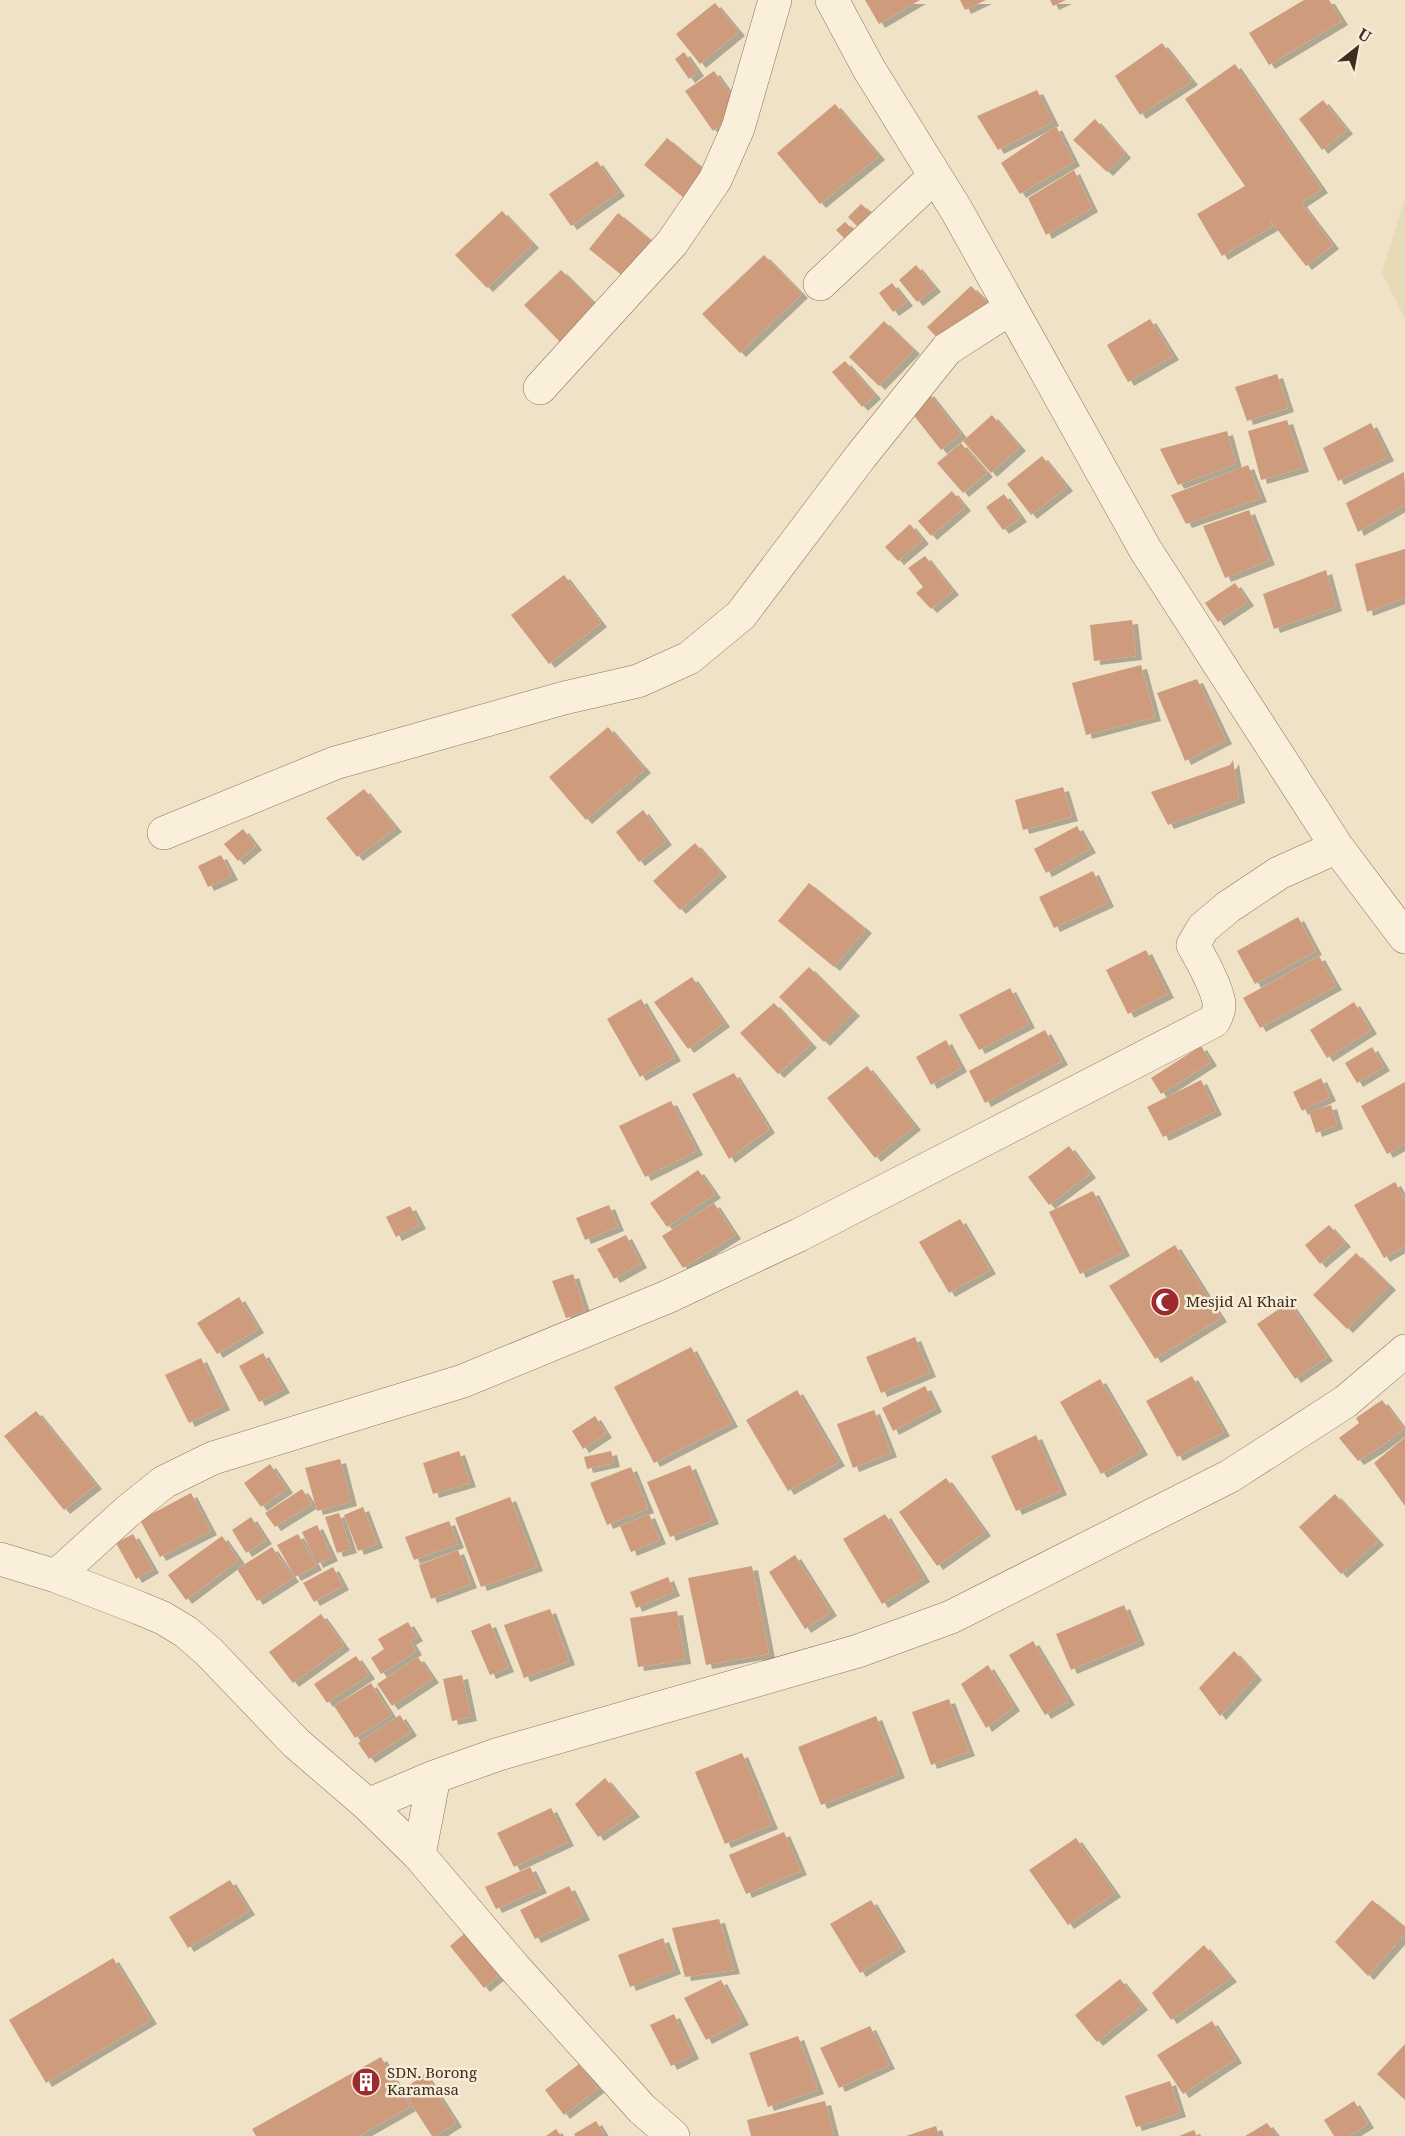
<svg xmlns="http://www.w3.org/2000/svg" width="1405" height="2136" font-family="'Noto Serif',serif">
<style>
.farmland{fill:#e5dcb5}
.building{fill:#ce9c7d;filter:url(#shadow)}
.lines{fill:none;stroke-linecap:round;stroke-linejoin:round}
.street-casing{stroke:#8c745c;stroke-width:34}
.street{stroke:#faefdb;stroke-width:33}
.labels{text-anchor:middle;stroke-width:5;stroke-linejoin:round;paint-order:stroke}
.poi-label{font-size:15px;fill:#3c2d20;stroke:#f7ecd7;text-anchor:start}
</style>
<defs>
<filter id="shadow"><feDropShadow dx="6" dy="4" stdDeviation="0" flood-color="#0004"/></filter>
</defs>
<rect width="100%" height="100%" fill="#efe2c7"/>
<path class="farmland" d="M1405,198v121l-23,-46z"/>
<path class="building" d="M865,0h55l-41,24z
M960,0h26l-21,10z
M1050,0h16l-13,6z
M1304,0h25l13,21 -73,44 -20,-32z
M715,3l24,29 -39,32 -24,-30z
M1162,43l30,38 -52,34 -25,-39z
M684,52l14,20 -9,7 -14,-20z
M1235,64l87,125 -21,14 32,42 -27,21 -37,-47 4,7 -51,30 -25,-42 48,-28 -60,-87z
M714,71l28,39 -29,21 -28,-40z
M1037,90l16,32 -55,28 -21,-34z
M1323,100l24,30 -25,20 -23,-31z
M835,104l44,52 -59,48 -43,-51z
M1095,119l30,35 -18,18 -34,-32z
M1056,126l18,36 -54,32 -19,-31z
M667,138l46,39 -23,26 -46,-38z
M597,161l22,31 -48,34 -22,-32z
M1074,170l18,38 -46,27 -18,-37z
M861,204l10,9 -14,13 -9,-9z
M502,211l31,33 -46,44 -32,-33z
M618,213l40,33 -29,35 -40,-32z
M845,222l13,12 -9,9 -13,-13z
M764,255l38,39 -62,59 -38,-39z
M916,265l19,23 -18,14 -18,-22z
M561,270l38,38 -37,36 -38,-39z
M892,283l15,19 -14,10 -14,-19z
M971,286l17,17 -44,42 -17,-18z
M1150,319l23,37 -45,26 -21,-37z
M884,321l30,29 -35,36 -30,-29z
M845,361l30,34 -13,12 -30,-35z
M1277,374l11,34 -41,13 -12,-34z
M928,392l33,42 -20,16 -33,-42z
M992,415l28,32 -29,26 -28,-32z
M1287,420l16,48 -42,12 -13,-49z
M1371,423l17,34 -50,24 -15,-33z
M1227,431l9,33 -58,21 -18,-36z
M961,443l26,30 -24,20 -26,-30z
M1042,456l25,31 -36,28 -24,-31z
M1248,465l13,33 -75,26 -15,-29z
M1404,472l1,33 -47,27 -12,-29z
M952,491l13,16 -34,29 -13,-15z
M1004,494l17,24 -18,12 -17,-23z
M1249,510l20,51 -44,17 -22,-52z
M910,524l13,16 -25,21 -13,-14z
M1405,549v49l-38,14 -12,-48z
M925,556l28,35 -22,18 -15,-16 7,-6 -15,-19z
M1326,570l10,37 -62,22 -11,-35z
M564,575l37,48 -52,41 -38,-49z
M1235,583l13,19 -30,20 -13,-19z
M1132,620l4,36 -42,5 -4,-36z
M1141,665l14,52 -69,18 -14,-52z
M1197,679l29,61 -41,21 -28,-68z
M608,727l37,42 -59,51 -37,-43z
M1233,760l6,39 -71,26 -17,-33 79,-27z
M1063,787l9,30 -49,13 -8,-30z
M364,789l32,39 -39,29 -31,-39z
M643,810l23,31 -27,21 -23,-30z
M1077,826l13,23 -44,24 -12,-24z
M243,829l13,17 -18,15 -14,-17z
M695,843l26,30 -41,37 -27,-29z
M221,855l11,21 -24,11 -10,-21z
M1093,871l15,32 -54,25 -15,-31z
M809,883l57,46 -32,38 -56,-46z
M1298,917l18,34 -61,33 -18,-33z
M1146,950l22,44 -40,20 -22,-44z
M1319,956l17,30 -76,42 -17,-30z
M809,967l45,45 -30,30 -45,-45z
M692,977l32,46 -36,26 -34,-47z
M1010,988l19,36 -50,26 -20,-35z
M641,999l34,58 -35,20 -33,-58z
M1354,1002l17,28 -44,28 -17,-28z
M774,1003l37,41 -33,30 -38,-41z
M1045,1030l17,31 -77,42 -16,-32z
M946,1040l15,28 -30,17 -15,-28z
M1201,1046l10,16 -50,32 -10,-16z
M1372,1047l12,20 -27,16 -12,-20z
M867,1066l48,60 -40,32 -48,-60z
M734,1073l35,56 -40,30 -37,-65z
M1321,1078l9,19 -28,14 -9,-19z
M1201,1080l15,31 -53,26 -16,-30z
M1405,1082v62l-18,10 -26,-48z
M671,1101l26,50 -52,26 -26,-51z
M1331,1105l6,20 -21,8 -7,-21z
M1069,1146l21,28 -41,31 -21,-28z
M698,1170l17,24 -48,33 -17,-24z
M1395,1182l10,18v46l-21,12 -30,-53z
M1093,1191l31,61 -44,22 -31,-62z
M714,1203l21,32 -52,33 -21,-32z
M609,1205l9,22 -33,13 -9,-22z
M410,1206l10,19 -24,12 -10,-20z
M960,1219l30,51 -41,23 -30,-51z
M1329,1225l16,18 -25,21 -15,-19z
M626,1235l15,29 -27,15 -17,-30z
M1175,1245l46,73 -66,41 -46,-73z
M1356,1253l34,33 -43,43 -34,-34z
M573,1274l12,37 -19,7 -14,-37z
M239,1297l19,32 -41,25 -20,-31z
M1289,1302l38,55 -32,22 -38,-55z
M915,1337l15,36 -49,20 -15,-36z
M691,1347l41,76 -78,40 -40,-76z
M263,1353l21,36 -25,13 -20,-36z
M201,1358l23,48 -35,17 -24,-48z
M1192,1376l32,56 -47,25 -31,-56z
M1100,1379l42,72 -41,23 -41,-72z
M925,1386l11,22 -43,23 -11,-23z
M797,1390l42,72 -51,29 -42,-71z
M1382,1400l22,29 -25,19 -21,13 -19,-23 20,-15 -3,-5z
M874,1410l17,43 -38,15 -16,-44z
M36,1411l60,74 -32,25 -60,-74z
M595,1416l11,18 -23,15 -11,-18z
M1036,1435l25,56 -45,20 -25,-55z
M1405,1437v69l-31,-43z
M459,1451l11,32 -37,11 -10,-31z
M611,1451l3,12 -27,6 -3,-12z
M340,1459l11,43 -34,9 -12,-43z
M270,1464l17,25 -26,18 -17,-24z
M690,1465l23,55 -43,17 -23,-55z
M631,1467l17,42 -41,16 -17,-42z
M946,1478l39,54 -48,34 -38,-54z
M302,1489l10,15 -37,23 -10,-14z
M191,1493l20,38 -51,26 -20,-37z
M1335,1494l43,47 -37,33 -42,-47z
M510,1497l27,70 -56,20 -26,-69z
M363,1507l14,37 -19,7 -14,-36z
M339,1513l12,36 -14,4 -12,-36z
M649,1514l11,26 -29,12 -11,-26z
M885,1514l39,64 -42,26 -39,-65z
M251,1517l15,23 -20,13 -14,-23z
M449,1521l9,23 -44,16 -9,-23z
M317,1525l15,32 -15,7 -15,-32z
M133,1534l20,35 -17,10 -20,-36z
M298,1534l18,32 -21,11 -18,-32z
M222,1536l17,24 -53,40 -18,-25z
M272,1547l21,31 -36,23 -20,-32z
M458,1550l13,34 -40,15 -12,-34z
M795,1555l36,57 -26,17 -36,-57z
M752,1566l17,88 -63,11 -18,-87z
M333,1567l10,19 -29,16 -11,-19z
M668,1577l6,15 -38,16 -6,-16z
M1124,1605l15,36 -68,29 -15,-36z
M550,1609l19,52 -45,17 -20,-53z
M677,1611l8,49 -47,7 -8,-49z
M321,1614l23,32 -51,37 -24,-31z
M408,1622l9,15 -7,4 6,10 -35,23 -10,-16 13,-9 -6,-10z
M490,1623l18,45 -18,7 -19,-44z
M1033,1641l36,60 -24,14 -36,-60z
M1234,1651l22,25 -36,40 -21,-28z
M356,1656l13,19 -42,28 -13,-19z
M418,1657l15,22 -41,27 -15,-22z
M988,1665l26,42 -28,21 -25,-44z
M462,1675l9,42 -19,4 -9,-42z
M371,1683l20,32 -36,23 -21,-32z
M949,1699l20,53 -38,13 -19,-53z
M400,1715l11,17 -42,27 -11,-16z
M876,1716l23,58 -78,31 -23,-58z
M742,1753l30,72 -47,19 -30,-72z
M605,1778l29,35 -36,24 -23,-33z
M551,1808l17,34 -54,25 -17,-34z
M784,1832l17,39 -55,23 -17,-39z
M1076,1838l39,55 -47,32 -39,-55z
M530,1867l11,22 -45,20 -11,-22z
M230,1880l19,31 -61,37 -19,-31z
M569,1886l15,30 -49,23 -15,-29z
M871,1900l29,48 -40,25 -30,-49z
M1372,1900l33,27v7l-37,42 -33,-34z
M719,1919l15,51 -49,7 -13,-49z
M466,1932l34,43 -16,13 -34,-42z
M663,1938l12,32 -45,17 -12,-32z
M1204,1945l27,33 -60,42 -19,-27z
M113,1958l38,62 -105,63 -37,-63z
M1120,1979l22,27 -45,36 -22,-27z
M721,1980l22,41 -37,19 -22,-42z
M674,2014l19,41 -22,11 -21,-41z
M1212,2021l24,38 -53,35 -26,-39z
M870,2026l19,39 -50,23 -19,-40z
M798,2036l20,54 -50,17 -19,-54z
M1405,2044v56l-28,-26z
M381,2057l29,50 -51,29h-103l-4,-7z
M579,2064l19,25 -34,26 -19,-25z
M425,2074l31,49 -20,13h-4l-30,-46z
M1170,2081l10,32 -44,14 -11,-31z
M825,2101l9,35h-83l-4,-16z
M1354,2101l14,23 -19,12h-15l-10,-16z
M596,2121l9,15h-30l-1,-2z
M1267,2123l10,13h-32z
M936,2126l3,10h-33z
M556,2129l5,7h-15z
M1194,2130l3,6h-18z"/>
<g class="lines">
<g class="street-casing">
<path id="street" d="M832,0l37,69 88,142 188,338 192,298 68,90
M820,284l115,-108
M540,388l132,-145 43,-63 23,-52 37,-128
M164,833l171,-70 229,-65 74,-17 51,-23 52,-43 120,-159 86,-107 64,-41
M0,1559l56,17 83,32 24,10 23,14 23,20 87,91 72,62 51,50 95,112 128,142 31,27
M56,1576l73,-66 35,-28 49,-24 250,-77 204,-84 132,-62 415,-214c2,-4 5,-10 5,-14 2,-13 -19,-50 -26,-62l10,-17 25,-21 51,-34 58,-26
M368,1805l66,-28 65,-23 359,-103 93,-34 279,-141 115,-74 60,-51
M419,1855l15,-78"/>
</g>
<use href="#street" class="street"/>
</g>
<defs>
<g id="mosque-disc" transform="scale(1.5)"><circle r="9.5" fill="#9c2b2f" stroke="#f7ecd7"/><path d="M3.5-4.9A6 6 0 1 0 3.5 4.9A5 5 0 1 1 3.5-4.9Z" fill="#fff"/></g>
<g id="building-disc" transform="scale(1.5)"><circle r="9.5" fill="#9c2b2f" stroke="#f7ecd7"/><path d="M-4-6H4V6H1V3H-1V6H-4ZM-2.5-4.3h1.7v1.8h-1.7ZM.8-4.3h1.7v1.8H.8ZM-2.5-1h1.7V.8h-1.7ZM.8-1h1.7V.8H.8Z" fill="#fff"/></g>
</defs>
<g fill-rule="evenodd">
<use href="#mosque-disc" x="1165" y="1302"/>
<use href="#building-disc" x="366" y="2082"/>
</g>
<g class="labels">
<g class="poi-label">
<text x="1186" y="1307">Mesjid Al Khair</text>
<text x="387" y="2078">SDN. Borong<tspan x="387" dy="17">Karamasa</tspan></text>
</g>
</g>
<g transform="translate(1357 48) rotate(31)" stroke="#f7ecd7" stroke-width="4.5" paint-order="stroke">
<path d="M0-4.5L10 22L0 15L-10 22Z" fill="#3c2d20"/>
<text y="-9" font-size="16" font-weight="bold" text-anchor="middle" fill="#3c2d20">U</text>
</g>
</svg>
